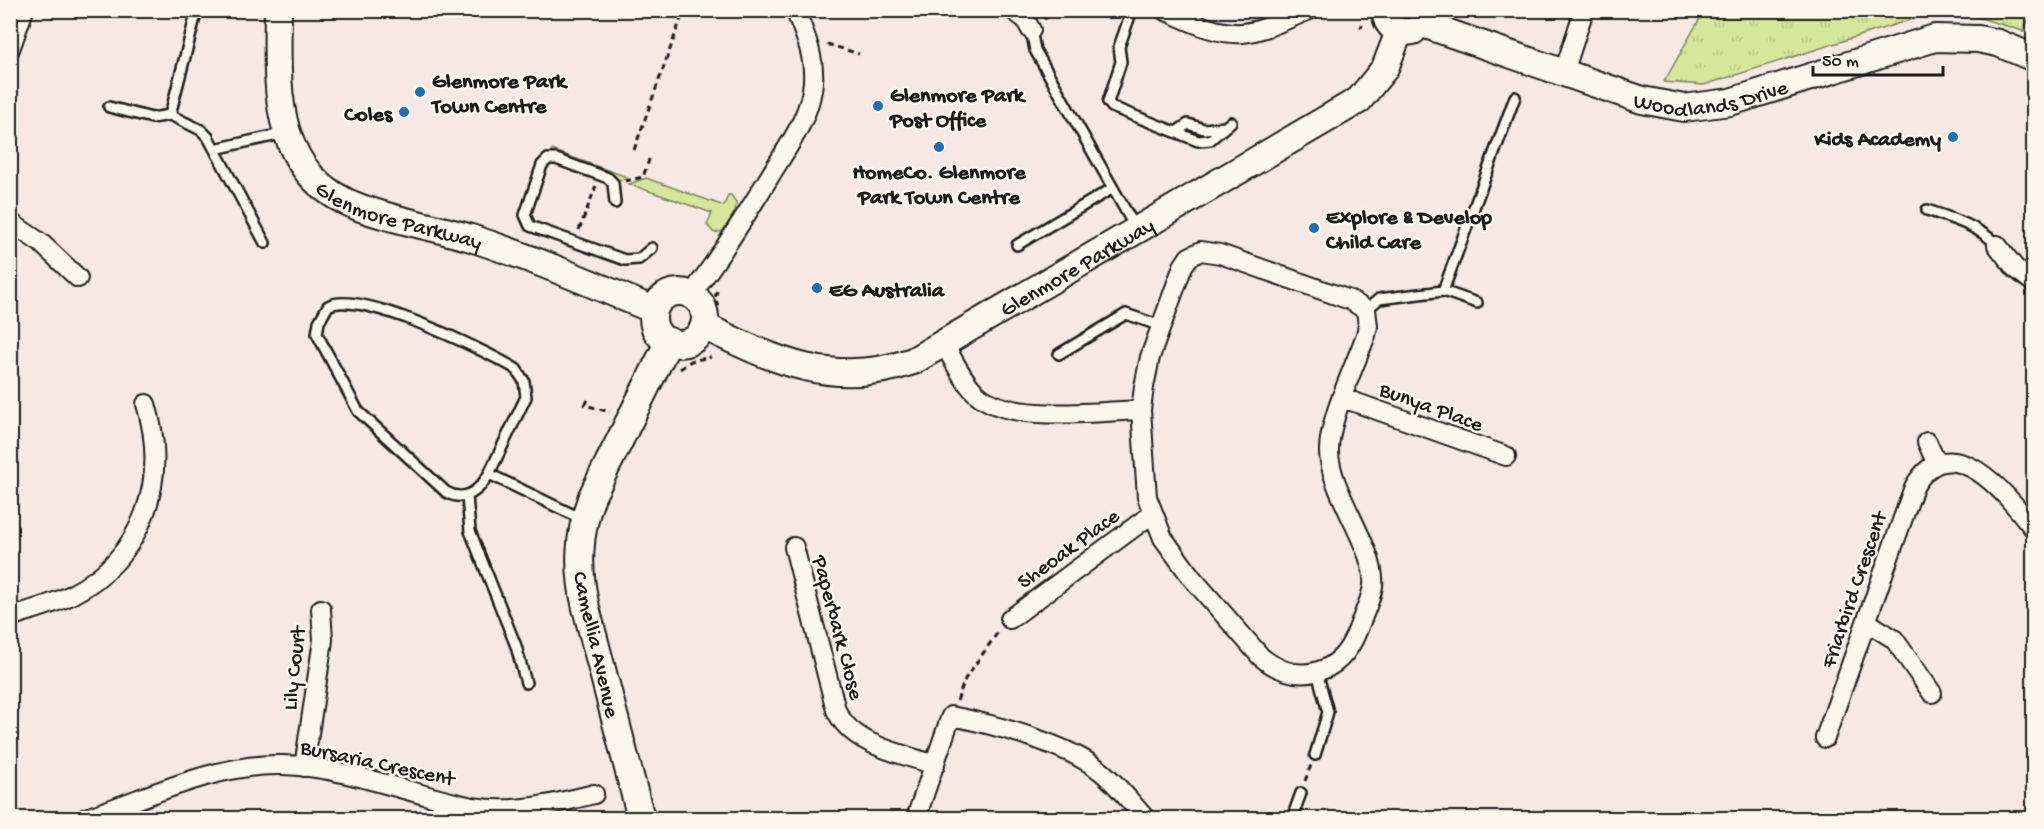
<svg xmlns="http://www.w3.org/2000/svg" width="2044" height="829" font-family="'Gochi Hand',sans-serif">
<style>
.green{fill:#d6e79b;stroke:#79825c;stroke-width:1.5}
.park{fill:url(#park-tufts);stroke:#79825c;stroke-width:1.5}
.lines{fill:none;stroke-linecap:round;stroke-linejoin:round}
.lane-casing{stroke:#1c1c1c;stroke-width:14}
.street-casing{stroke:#1c1c1c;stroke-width:22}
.secondary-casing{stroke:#1c1c1c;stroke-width:30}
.path{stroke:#1c1c1c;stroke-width:3;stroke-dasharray:6 4.5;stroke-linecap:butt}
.lane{stroke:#fbf7ec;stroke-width:9}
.street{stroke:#fbf7ec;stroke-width:18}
.secondary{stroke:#fbf7ec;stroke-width:26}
.poi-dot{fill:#1f6fb2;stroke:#fbf7ec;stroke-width:2}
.labels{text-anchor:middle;stroke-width:5;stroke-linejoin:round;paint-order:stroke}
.poi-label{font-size:22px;font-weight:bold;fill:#1c1c1c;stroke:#fbf7ec;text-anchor:start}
.street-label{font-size:22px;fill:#1c1c1c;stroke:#fbf7ec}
</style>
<defs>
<pattern id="park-tufts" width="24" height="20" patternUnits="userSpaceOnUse" patternTransform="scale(1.5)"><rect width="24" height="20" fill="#d6e79b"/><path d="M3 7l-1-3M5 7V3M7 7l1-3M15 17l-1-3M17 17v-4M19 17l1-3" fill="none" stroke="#b7c685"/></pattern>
</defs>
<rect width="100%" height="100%" fill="#f7e8e4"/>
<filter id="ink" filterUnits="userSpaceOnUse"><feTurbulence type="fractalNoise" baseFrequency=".0167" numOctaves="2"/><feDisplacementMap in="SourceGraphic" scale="12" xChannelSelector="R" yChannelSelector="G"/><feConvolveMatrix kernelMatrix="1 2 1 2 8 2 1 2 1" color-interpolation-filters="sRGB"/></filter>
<g filter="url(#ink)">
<path class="green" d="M552,150l75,27v2l-9,1c-11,-13 -50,-22 -67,-28z
M646,178l78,28 4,-11h3l5,7 -1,10 -12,19 -9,2 -7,-8 5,-12 -83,-29z"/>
<path class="park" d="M2033,10l-10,21 -66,-20v-1z
M1704,11v-1l234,1 -234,74 -40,-3z"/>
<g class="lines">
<g class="lane-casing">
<path id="lane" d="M197,10l-27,105 31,15 7,7 57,106
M1132,10l-13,37 2,15 -13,40 4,5 86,34 12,-1 21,-18
M1031,30l4,20 101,179
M109,107l43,11 18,-3
M1176,132l12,-8 16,5 21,-2
M215,149l71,-16
M615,203l-2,-20 -5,-5 -52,-19h-8l-6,6 -17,50 5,11 95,34 14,-1 13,-11
M1927,210c24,8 52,16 70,35
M1017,245l96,-57
M1443,291l34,12
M1366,310l13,-11 64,-8 72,-194
M1059,354l67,-40 35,12
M489,474l37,-77 -2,-16 -8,-12c-30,-18 -158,-81 -188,-63l-9,16 -2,12 41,77 88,81c19,11 33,-1 43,-18l93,45
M467,496l3,35 46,115 10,37
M1315,755l13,-43 -11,-40
M1292,818l9,-25"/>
</g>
<g class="street-casing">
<path id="street" d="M1013,10l12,9 6,11
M1164,10c24,10 51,25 78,23 23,-2 46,-15 68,-23
M10,49l14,-39
M1564,72l20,-62
M10,222l31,21 37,35
M1997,245l18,23 19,15
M1201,251l19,3 130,46 16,10 2,16 -2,9c-11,31 -38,86 -37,117 1,41 48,98 44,134 -2,14 -10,29 -15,43 -8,21 -20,38 -43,43 -21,5 -38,-2 -54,-15l-69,-79 -29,-40 -16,-41 -6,-87 3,-23 6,-30 33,-91 6,-9z
M691,295c29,-38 54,-78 79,-119 16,-27 37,-54 42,-86 5,-28 -6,-54 -17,-80
M944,344c10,17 19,37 33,50 33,30 121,17 164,16
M1343,398l163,58
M1927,442l10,22
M794,547l42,163c16,36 65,43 99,55
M10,617c20,-7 42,-12 61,-22 73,-38 98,-115 75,-191
M1010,619l142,-105
M1867,622l27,17 38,54
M1825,738l89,-251c37,-64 93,8 120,42
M304,767l19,-127 -2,-31
M86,818c63,-21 130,-55 197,-53 61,1 129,30 190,42 42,7 81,-3 121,-13
M916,818l35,-102c41,8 113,27 147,53 18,13 32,33 47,49"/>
</g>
<g class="secondary-casing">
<g id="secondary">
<path id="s1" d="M278,10c-1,79 -7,166 83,198 36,13 74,19 110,30 62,20 123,47 183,72"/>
<path d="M1385,10c1,16 12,25 28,21"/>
<path id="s2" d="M1423,24l219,76 42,8 46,-6 205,-64 43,1 20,4 36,15"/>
<circle cx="679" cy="318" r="26"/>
<path id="s3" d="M704,326c71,35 130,63 209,35l446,-261 26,-32 14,-36"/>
<path d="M641,818l-55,-210c-9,-39 -8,-74 6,-112l77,-155"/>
</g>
</g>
<path class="path" d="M1977,10l2,10
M1044,19l16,-9
M1361,28l1,-4
M827,44l32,10
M634,150l50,-140
M625,181l18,-4 7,-20
M579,230l17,-44
M717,291l-2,7 5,12
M680,369l11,-8 20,-4
M588,400l-3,5 25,7
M957,701l8,-22 33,-47
M1305,781l6,-16"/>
<use href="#lane" class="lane"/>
<use href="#street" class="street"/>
<use href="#secondary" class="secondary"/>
</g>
</g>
<g class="poi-dot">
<circle cx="420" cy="92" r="6"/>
<circle cx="878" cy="106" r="6"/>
<circle cx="404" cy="112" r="6"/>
<circle cx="1953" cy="137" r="6"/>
<circle cx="939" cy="147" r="6"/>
<circle cx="1314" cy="228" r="6"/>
<circle cx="817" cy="288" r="6"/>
</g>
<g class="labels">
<g class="poi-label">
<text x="432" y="87">Glenmore Park<tspan x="432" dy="25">Town Centre</tspan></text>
<text x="890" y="101">Glenmore Park<tspan x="890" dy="25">Post Office</tspan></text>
<text x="392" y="120" text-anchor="end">Coles</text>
<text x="1941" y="145" text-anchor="end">Kids Academy</text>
<text x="939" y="178" text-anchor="middle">HomeCo. Glenmore<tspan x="939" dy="25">Park Town Centre</tspan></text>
<text x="1326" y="223">Explore &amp; Develop<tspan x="1326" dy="25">Child Care</tspan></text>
<text x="829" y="296">EG Australia</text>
</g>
<g class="street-label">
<text dy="8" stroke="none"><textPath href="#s2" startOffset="302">Woodlands Drive</textPath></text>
<text dy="8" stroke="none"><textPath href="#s1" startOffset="272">Glenmore Parkway</textPath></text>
<text dy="8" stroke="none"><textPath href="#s3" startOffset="408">Glenmore Parkway</textPath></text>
<text transform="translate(1432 405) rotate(20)" y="8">Bunya Place</text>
<text transform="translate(1067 547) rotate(-36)" y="8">Sheoak Place</text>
<text transform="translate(1852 589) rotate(-71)" y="8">Friarbird Crescent</text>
<text transform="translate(840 627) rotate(75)" y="8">Paperbark Close</text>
<text transform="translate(598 644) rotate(77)" y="8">Camellia Avenue</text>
<text transform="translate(292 668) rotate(-84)" y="8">Lily Court</text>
<text transform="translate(378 761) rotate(12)" y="8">Bursaria Crescent</text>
</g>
</g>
<rect width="2044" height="829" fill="none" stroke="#fbf7ec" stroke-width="36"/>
<rect x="18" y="18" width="2008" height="793" fill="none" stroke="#1c1c1c" stroke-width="2" filter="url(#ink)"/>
<path d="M1813 66v9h130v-9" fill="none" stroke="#1c1c1c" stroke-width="3"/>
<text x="1822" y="66" font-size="18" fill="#1c1c1c" stroke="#fbf7ec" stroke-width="4.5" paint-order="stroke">50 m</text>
</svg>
